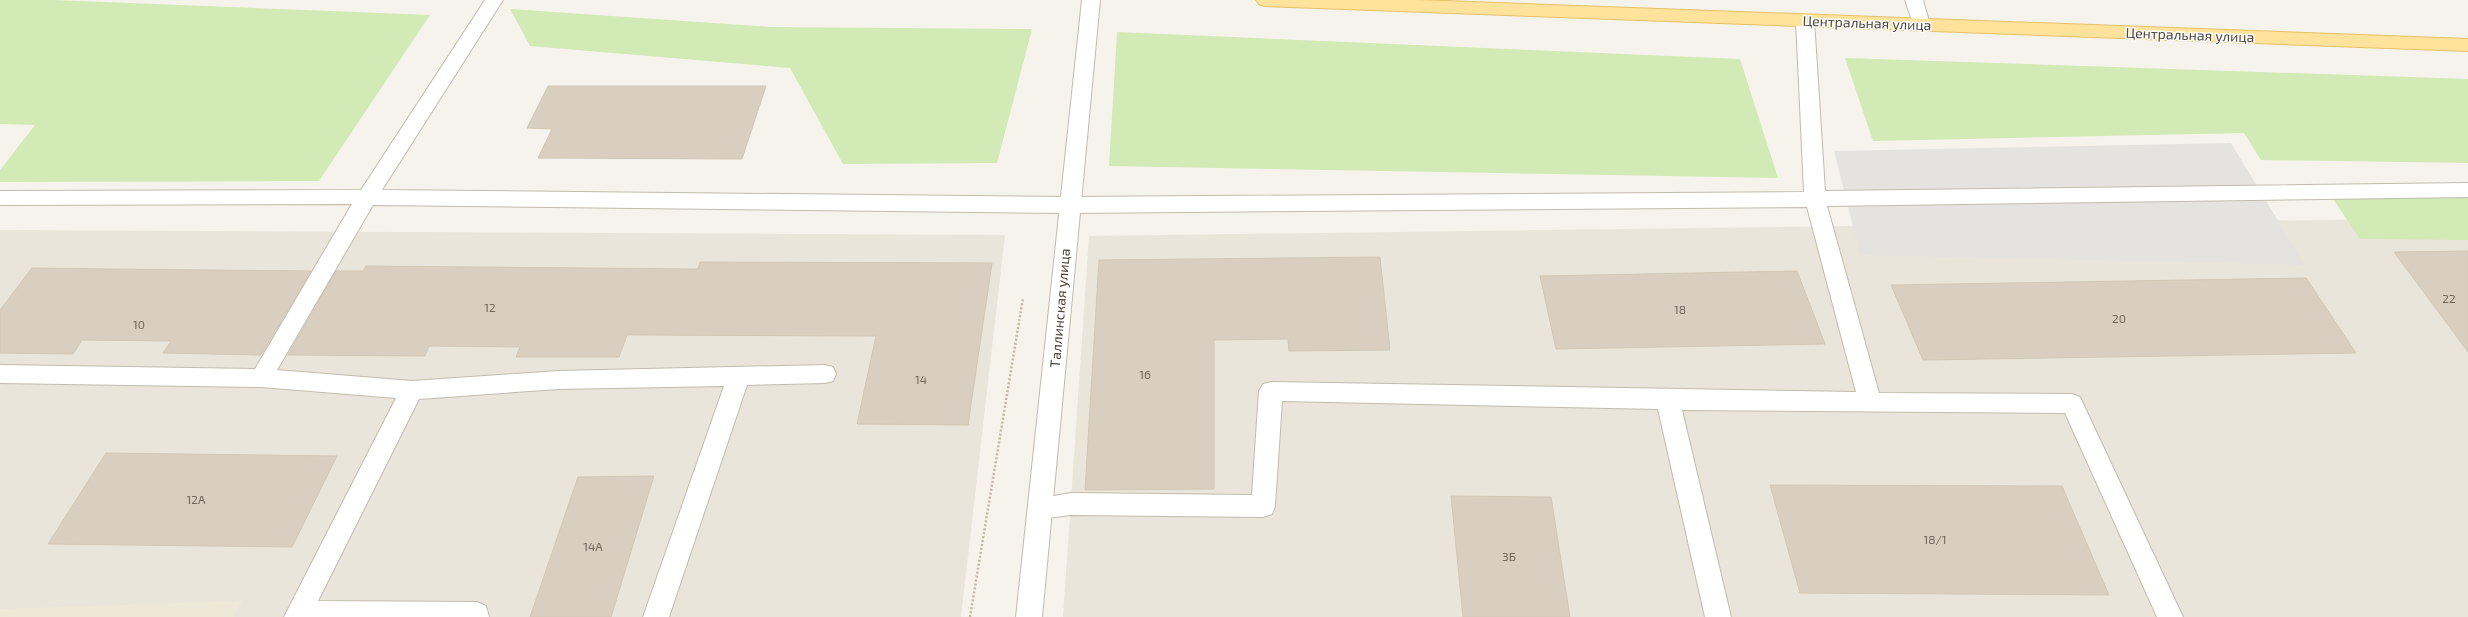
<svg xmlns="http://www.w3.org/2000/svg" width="2468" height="617" font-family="'Exo 2',sans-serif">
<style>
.residential{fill:#eae5da}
.education{fill:#efe8d6}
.green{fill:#d2eab5}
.parking{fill:#e5e3e0}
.building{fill:#d8cfc1;stroke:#d3c7b4}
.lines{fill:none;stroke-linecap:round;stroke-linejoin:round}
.lane-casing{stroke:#c2bbae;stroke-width:2}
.street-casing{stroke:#c2bbae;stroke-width:2}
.primary-casing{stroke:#e6c16a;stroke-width:2}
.path{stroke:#c4b79f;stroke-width:2.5;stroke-dasharray:2 2;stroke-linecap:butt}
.lane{fill:#fff;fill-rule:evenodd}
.street{fill:#fff;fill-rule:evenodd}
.primary{fill:#ffe39c;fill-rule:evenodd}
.labels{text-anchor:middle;stroke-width:3;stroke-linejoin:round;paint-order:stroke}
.number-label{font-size:12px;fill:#6e675b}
.street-label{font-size:14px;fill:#4b4439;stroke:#fff}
</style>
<rect width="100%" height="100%" fill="#f6f3ec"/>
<path class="residential" d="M2468,218v399h-1405l26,-381z
M0,230l1005,5 -44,382h-961z"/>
<path class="education" d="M242,601l-8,16h-234v-8z"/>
<path class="green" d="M0,0h53l377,15 -111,166 -319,1v-12l35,-45 -35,-1z
M510,9l261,18 261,2 -35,134 -154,1 -53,-96 -260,-22z
M1117,32l623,27 38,119 -669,-12z
M1845,58l623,21v84l-207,-3 -17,-27 -371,8z
M2331,196l137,1v43l-108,-1z"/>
<path class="parking" d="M2231,143l74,122 -445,-10 -26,-104z"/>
<path class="building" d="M548,86h218l-24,73 -204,-1 14,-29 -25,-1z
M2468,251v101l-74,-100z
M1380,257l10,93 -101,1 -1,-12 -74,1v149l-129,1 14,-230z
M700,262l292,1 -24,162 -111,-1 19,-88 -249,-1 -8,22h-103l4,-10 -91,-1 -4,10 -137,-1 48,-84h27l3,-5 332,3z
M32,268l81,1 198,2 -50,84 -98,-2 8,-12 -89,-1 -9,14 -73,-1v-43z
M1797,271l28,73 -269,5 -16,-73z
M2306,278l50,75 -433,7 -32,-75z
M106,453l231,3 -45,91 -244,-3z
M654,476l-43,141h-81l48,-140z
M1770,485l292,1 47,109 -309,-2z
M1451,496l100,1 19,120h-107z"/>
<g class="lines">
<g class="lane-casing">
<path id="lane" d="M485,0h18l-121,190 688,7 734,-5 -8,-172 3,-4h12l3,4 11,171 643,-8v14l-641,9 52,187 193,1 8,3 103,220h-26l-92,-204 -383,-3 49,207h-26l-47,-208 -376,-8 -7,105 -3,8 -9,3 -192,-2 -31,4 -9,-3 -3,-8 3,-8 40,-7 181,2 7,-104 4,-7 8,-2 585,10 -49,-185 -737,6 -697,-8 -96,165 135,11 146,-10 267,-6 8,2 3,7 -3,7 -8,2 -78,2 -78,232h-26l81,-231 -166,3 -139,10 -101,202 159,1 9,4 3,11h-205l112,-219 -135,-11 -261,-4v-18l255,4 97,-165 -352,1v-14l361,-1z
M1905,0h18l7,25 -3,4h-12z"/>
</g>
<g class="street-casing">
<path id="street" d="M1082,0h18l-58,617h-26z"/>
</g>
<g class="primary-casing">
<path id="primary" d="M1256,0h162l1050,39v12l-1203,-45 -6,-2z"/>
</g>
<path class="path" d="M970,617l53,-319"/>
<use href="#lane" class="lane"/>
<use href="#street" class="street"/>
<use href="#primary" class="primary"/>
</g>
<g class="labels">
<g class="number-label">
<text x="2449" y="303">22</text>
<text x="490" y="312">12</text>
<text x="1680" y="314">18</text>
<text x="2119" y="323">20</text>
<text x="139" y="329">10</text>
<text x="1145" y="379">16</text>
<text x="921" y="384">14</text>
<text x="196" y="504">12А</text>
<text x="1935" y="544">18/1</text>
<text x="593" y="551">14А</text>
<text x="1509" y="561">3Б</text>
</g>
<g class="street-label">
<text transform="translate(1867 23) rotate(2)" y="5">Центральная улица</text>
<text transform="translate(2190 35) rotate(2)" y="5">Центральная улица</text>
<text transform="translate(1060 308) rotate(-85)" y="5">Таллинская улица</text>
</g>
</g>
</svg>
